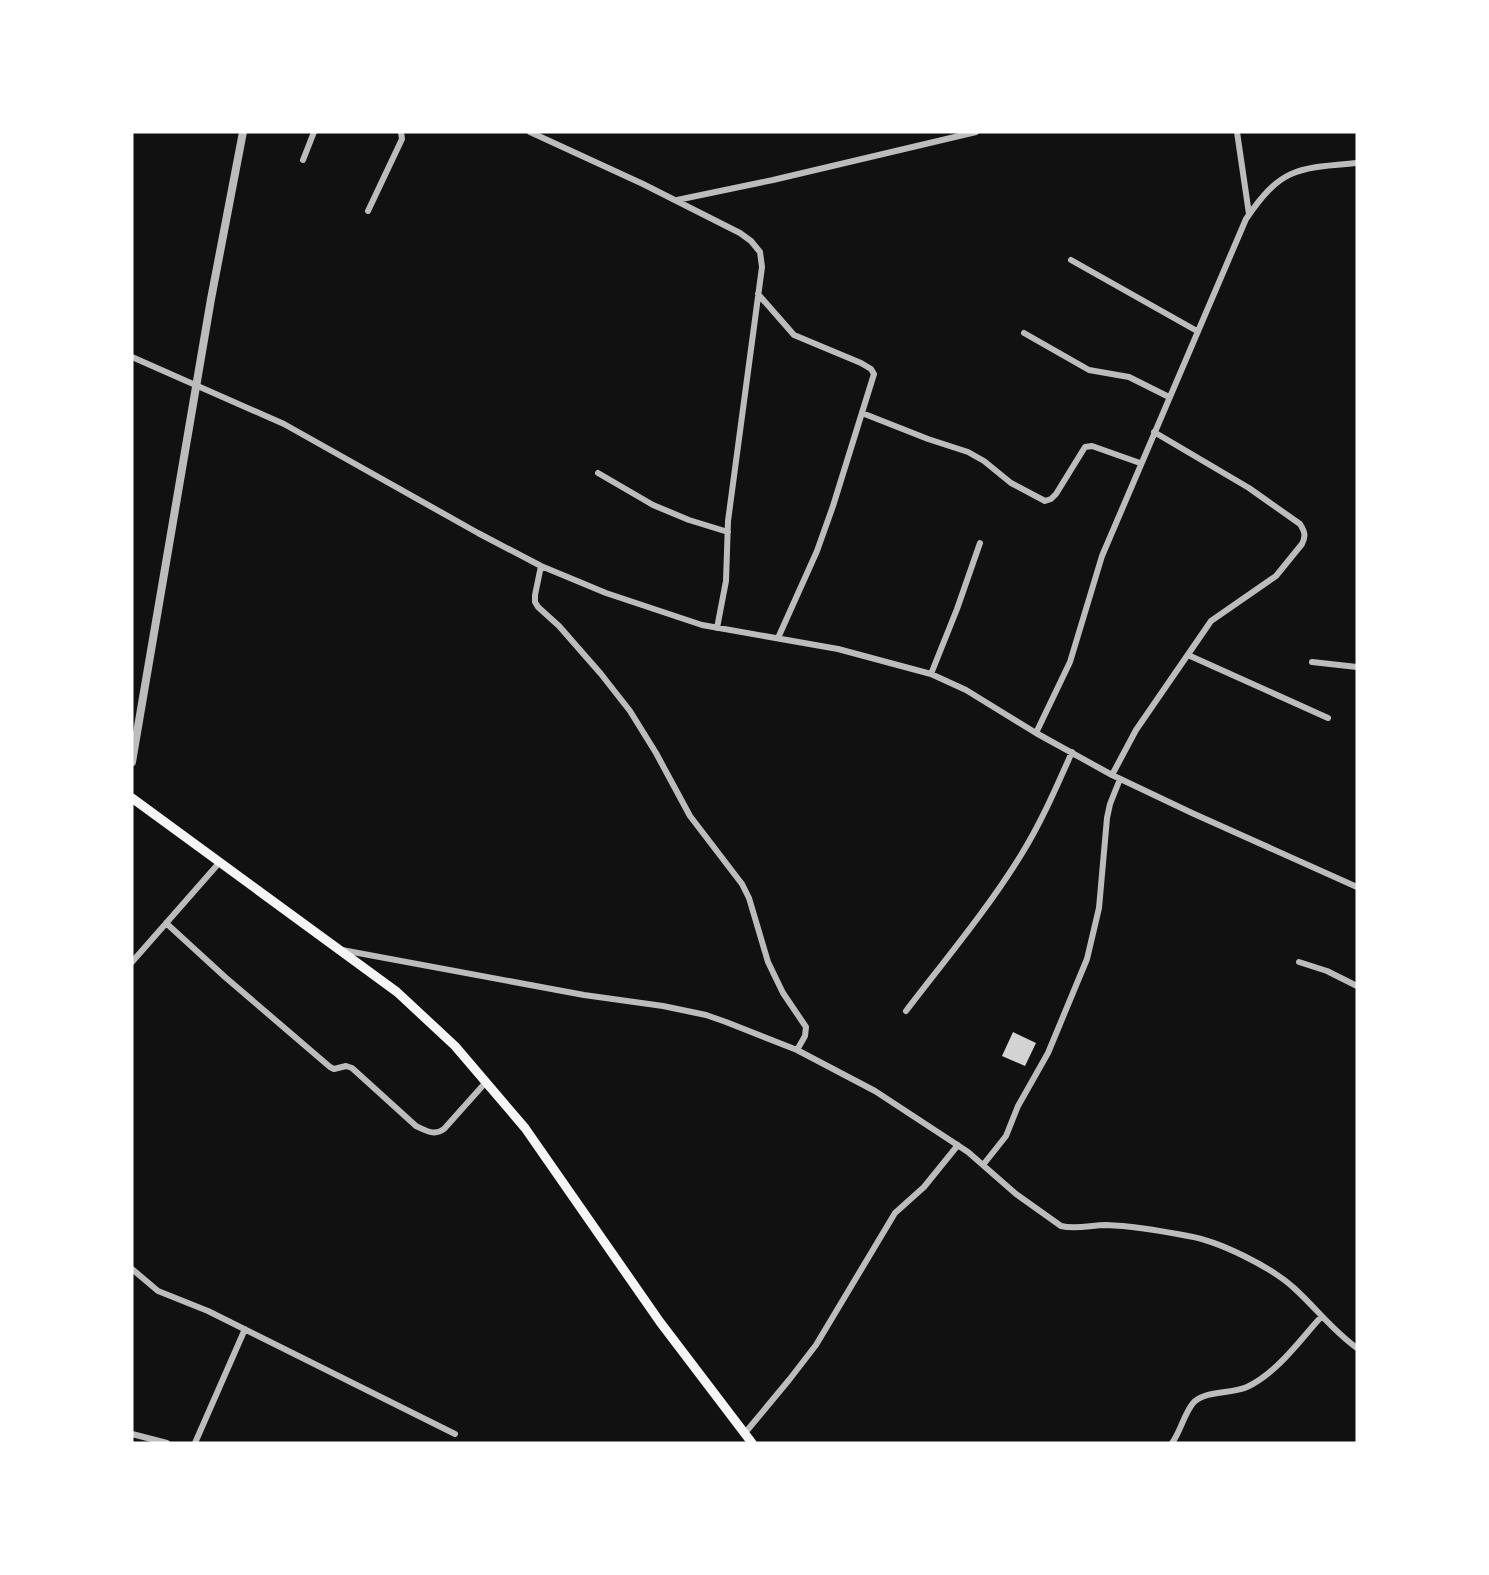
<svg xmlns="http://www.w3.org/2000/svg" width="1489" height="1575" font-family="'Source Serif 4',serif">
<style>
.building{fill:#d3d3d3}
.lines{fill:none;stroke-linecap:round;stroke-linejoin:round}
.minor{stroke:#bcbcbc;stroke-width:6}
.tertiary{stroke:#bcbcbc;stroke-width:8}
.secondary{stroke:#f5f5f5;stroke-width:9}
</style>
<rect width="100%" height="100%" fill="#111"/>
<path class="building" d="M1013,1032l23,11 -11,23 -23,-10z"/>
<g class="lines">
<path class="minor" d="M530,132l113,52 97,49 11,8 9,11 2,15 -34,254 -2,60 -9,47
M1237,132l12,82
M303,160l11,-28
M677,200l96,-20 203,-48
M368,211l34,-72 -1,-7
M1071,260l126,71
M758,294l36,41 67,28 10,6 3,5 -41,132 -16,45 -39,87
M1024,333l65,37 40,7 40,20
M132,357l152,67 194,109 63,33 65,27 96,32 136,24 93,25 35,16 70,43 76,42 80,38 165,74
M862,413l66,26 40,13 16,9 27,22 34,18 6,-2 5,-5 29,-47 7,-1 48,17
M598,473l55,32 36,15 39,12
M541,566l-6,29v7l3,5 21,19 42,48 29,37 26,42 34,63 52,68 7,14 19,64 15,31 23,34 -1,9 -8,14
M1188,655l140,63
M1312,662l45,5
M931,674l26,-65 23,-66
M1036,733l34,-71 32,-106 144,-337c35,-52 52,-51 111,-56
M1112,775l24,-45 75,-109 65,-45 26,-32c4,-8 3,-12 -2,-20l-51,-36 -95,-56
M166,923l59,54 105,90 4,2 12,-3 6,2 64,58c10,5 19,10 28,3l42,-47
M342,950l242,45 79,11 43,9 20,7 71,28 78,41 93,61 48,42 45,32c15,4 30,-1 45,-1 27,1 56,6 82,11 31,5 83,31 106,52 22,20 39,43 63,60
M132,962l87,-99
M1299,962l28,9 30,15
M906,1011c39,-51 81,-101 115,-156 20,-32 35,-67 51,-103
M983,1165l23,-29 12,-30 30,-53 39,-94 12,-51 8,-90 3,-14 10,-25
M132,1269l26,22 50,20 247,123
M745,1433l44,-53 27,-35 79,-132 29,-26 34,-42
M132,1434l35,9
M195,1443l50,-114
M1172,1443c9,-12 12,-30 22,-41 13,-12 38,-8 53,-15 31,-15 52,-46 74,-70"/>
<path class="tertiary" d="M132,762l79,-463 32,-167"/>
<path class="secondary" d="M132,798l265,194 58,54 70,82 135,194 92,121"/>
</g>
<rect width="1489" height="1575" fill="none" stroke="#ffffff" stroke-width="267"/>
</svg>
